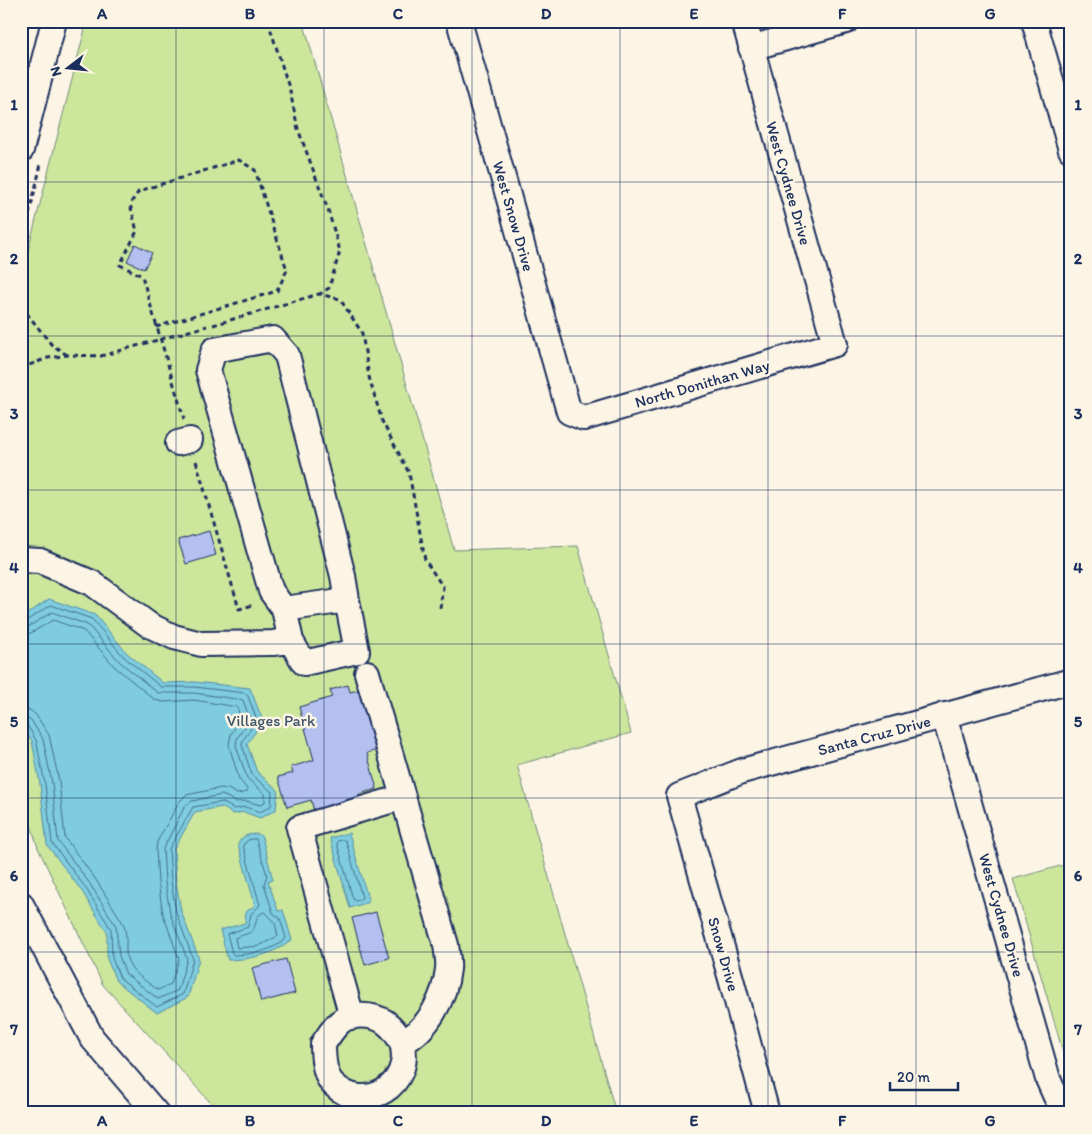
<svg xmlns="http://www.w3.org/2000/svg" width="1092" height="1134" font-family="Itim,sans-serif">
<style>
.green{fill:#cce69c;stroke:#748a7d}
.water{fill:#7eccdd;stroke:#568daa}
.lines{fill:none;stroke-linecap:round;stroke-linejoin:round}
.shore{stroke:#436e91;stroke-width:1}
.building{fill:#b3c0f0;stroke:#1b2f5e}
.minor-casing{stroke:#1b2f5e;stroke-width:28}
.path{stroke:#1b2f5e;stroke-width:3;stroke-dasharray:5 4;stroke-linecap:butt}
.minor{stroke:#fcf5e5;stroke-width:24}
.grid{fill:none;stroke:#1b2f5e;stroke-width:1;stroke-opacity:0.55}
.labels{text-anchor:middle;stroke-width:5;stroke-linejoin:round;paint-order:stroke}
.street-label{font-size:16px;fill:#1b2f5e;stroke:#fcf5e5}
.park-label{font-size:16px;fill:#3e546a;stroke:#fcf5e5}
.neatline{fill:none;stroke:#1b2f5e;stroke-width:2}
.grid-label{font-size:16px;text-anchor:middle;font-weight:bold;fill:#1b2f5e}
</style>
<rect width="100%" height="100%" fill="#fcf5e5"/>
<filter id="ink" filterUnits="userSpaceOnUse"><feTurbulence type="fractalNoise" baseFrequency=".02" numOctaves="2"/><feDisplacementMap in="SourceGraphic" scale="10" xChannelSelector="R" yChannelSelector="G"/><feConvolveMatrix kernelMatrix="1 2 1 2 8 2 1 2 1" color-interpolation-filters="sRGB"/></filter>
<g filter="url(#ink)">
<path class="green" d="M87,21h216l151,529 124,-4 53,187 -114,32 99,348h-396l-117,-128 -65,-137 -17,-55v-511l3,-16z
M1071,863v217l-58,-201z"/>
<path class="water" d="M49,599l46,16 32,38 36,30 32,-1 55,6 13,33 -16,23 10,28 21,18 -2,20 -16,8 -16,-6 -11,2 -11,-7 -27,5 -21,37 2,32 5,30 18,48 -11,38 -31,16 -41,-32 -9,-22v-27l-26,-42 -34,-45 -7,-61 -8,-43 -11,-16v-107z
M349,833l20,69 -19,6 -20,-70z
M258,834l4,3 11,43 -5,1 10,30 5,-1 9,30c-20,15 -39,19 -64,20l-8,-30 25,-7 1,-11 9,-7 -17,-61c4,-9 11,-10 20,-10z"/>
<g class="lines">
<path class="shore" d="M21,622l5,-1 25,-16 41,14 32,38 37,30h33l51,6 2,1 10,26 -14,20 -1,5 10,30 20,17 -1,14 -11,6 -15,-5 -11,2 -12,-7 -29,5 -24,42 2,32 5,31 17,47 -10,35 -26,13 -37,-29 -8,-20 -1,-29 -26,-42 -33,-44 -7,-59 -9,-44 -9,-15 -6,-2
M21,628l7,-1 24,-15 36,13 32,37 38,31h36l49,7 7,20 -13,18 -1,8 11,32 18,16v8l-5,3 -14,-4 -11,1 -8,-5 -6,-2 -29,6 -7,5 -22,43 2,33 5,31 17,46 -9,31 -20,9 -32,-25 -7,-18 -3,-30 -26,-42 -32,-43 -6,-58 -9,-44 -12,-19 -10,-3
M21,635l10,-2 22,-13 31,11 31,36 40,33 8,2 31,-2 43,7 4,12 -10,15 -2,11 10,34 8,10v3l-10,2 -9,-5 -7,-1 -35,7 -7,7 -22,40 -1,8 2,32 5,32 16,45 -8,25 -13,6c-13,-10 -32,-20 -32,-39 0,-9 1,-19 -3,-28l-27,-43 -31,-42 -6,-57 -10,-46 -13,-20 -6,-5 -9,-1
M256,839l11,36 -3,9 9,29 7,5 6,20c-14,14 -34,16 -52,17l-2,-2 -5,-19 21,-7 3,-13 9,-9 -17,-60 5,-5z
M344,840l2,1 16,56 -1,2 -5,2 -3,-2 -16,-55 1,-3z
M264,912l11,11 3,13 -19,10 -22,2 -2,-10c15,-6 19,-3 22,-21z"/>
</g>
<path class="building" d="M135,244l17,9 -8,16 -17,-8z
M209,531l7,24 -30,9 -8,-24z
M348,685l2,7 12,-3 16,61 -11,3 10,36 -18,5 1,4 -46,13 -3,-11 -24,7 -9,-30 15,-4 -2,-6 23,-7 -15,-53 33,-10 -2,-7z
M376,912l13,46 -24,7 -13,-47z
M286,959l9,34 -34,9 -9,-34z"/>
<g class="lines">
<g class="minor-casing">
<path id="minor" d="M459,21l110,391 15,6 251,-74 -91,-323
M1034,21l37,129
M751,48l95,-27
M21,150l33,-129
M178,443l12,-3
M21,560l19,1 52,22 57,42 25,12 27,7 72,-1 18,-2 13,22 53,-12 -10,-51 -63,9 7,32
M284,609l-13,-18 -63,-221 6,-20 59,-11 14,16 56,221 4,24
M367,673l79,272c1,8 3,16 2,24 -3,28 -19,60 -46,74 -4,-8 -10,-16 -17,-21 -12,-8 -34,-9 -45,0 -7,6 -12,15 -17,22 0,12 1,31 10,40 32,32 81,0 69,-41
M944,715l104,364 8,18 15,14
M21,904l71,134 64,75
M352,1017l-53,-189 104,-31
M767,1113l-36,-134 -52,-183 63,-25 329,-90"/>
</g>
<path class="path" d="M268,21l22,70 8,38 30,81 12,41 -11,37 -9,6
M21,249l20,-85
M21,306l30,38 16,11
M213,325l106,-31 21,5 22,34 7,44 13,44 27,52 16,87 18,27 -3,21
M156,327l121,-36 10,-21 -32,-100 -16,-10 -100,31 -9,13 7,27 -17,34 22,11 42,143
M21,368l27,-10 20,-3 33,1 106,-30
M196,461l43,148 14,-4"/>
<use href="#minor" class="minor"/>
</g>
</g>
<path class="grid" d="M176,21v1092M324,21v1092M472,21v1092M620,21v1092M768,21v1092M916,21v1092M21,182h1050M21,336h1050M21,490h1050M21,644h1050M21,798h1050M21,952h1050"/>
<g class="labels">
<g class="street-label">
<text transform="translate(789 183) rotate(74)" y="6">West Cydnee Drive</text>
<text transform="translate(514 216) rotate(74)" y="6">West Snow Drive</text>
<text transform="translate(702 383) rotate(-16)" y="6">North Donithan Way</text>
<text transform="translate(874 735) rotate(-15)" y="6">Santa Cruz Drive</text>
<text transform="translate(1002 915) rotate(74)" y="6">West Cydnee Drive</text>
<text transform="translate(724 954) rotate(74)" y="6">Snow Drive</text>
</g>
<g class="park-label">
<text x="271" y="726">Villages Park</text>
</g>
</g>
<rect width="1092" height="1134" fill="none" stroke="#fcf5e5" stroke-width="55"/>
<g transform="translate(68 68) rotate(254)" stroke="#fcf5e5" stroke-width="4" paint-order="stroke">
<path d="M0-4L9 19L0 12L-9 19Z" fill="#1b2f5e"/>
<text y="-8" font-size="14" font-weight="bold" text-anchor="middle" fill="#1b2f5e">N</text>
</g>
<path d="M890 1082v8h68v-8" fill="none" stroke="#1b2f5e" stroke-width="2.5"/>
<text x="897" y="1082" font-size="15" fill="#1b2f5e" stroke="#fcf5e5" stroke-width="4" paint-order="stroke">20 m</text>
<rect x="28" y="28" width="1036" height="1078" class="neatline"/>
<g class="grid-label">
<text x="102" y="19">A</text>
<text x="250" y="19">B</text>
<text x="398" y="19">C</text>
<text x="546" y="19">D</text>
<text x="694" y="19">E</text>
<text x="842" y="19">F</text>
<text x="990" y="19">G</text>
<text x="14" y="110">1</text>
<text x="1078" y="110">1</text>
<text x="14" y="264">2</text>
<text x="1078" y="264">2</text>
<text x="14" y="419">3</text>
<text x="1078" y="419">3</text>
<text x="14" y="573">4</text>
<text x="1078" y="573">4</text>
<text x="14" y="727">5</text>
<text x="1078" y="727">5</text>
<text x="14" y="881">6</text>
<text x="1078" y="881">6</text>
<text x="14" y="1035">7</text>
<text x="1078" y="1035">7</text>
<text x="102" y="1126">A</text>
<text x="250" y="1126">B</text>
<text x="398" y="1126">C</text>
<text x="546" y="1126">D</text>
<text x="694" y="1126">E</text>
<text x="842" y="1126">F</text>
<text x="990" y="1126">G</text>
</g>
</svg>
